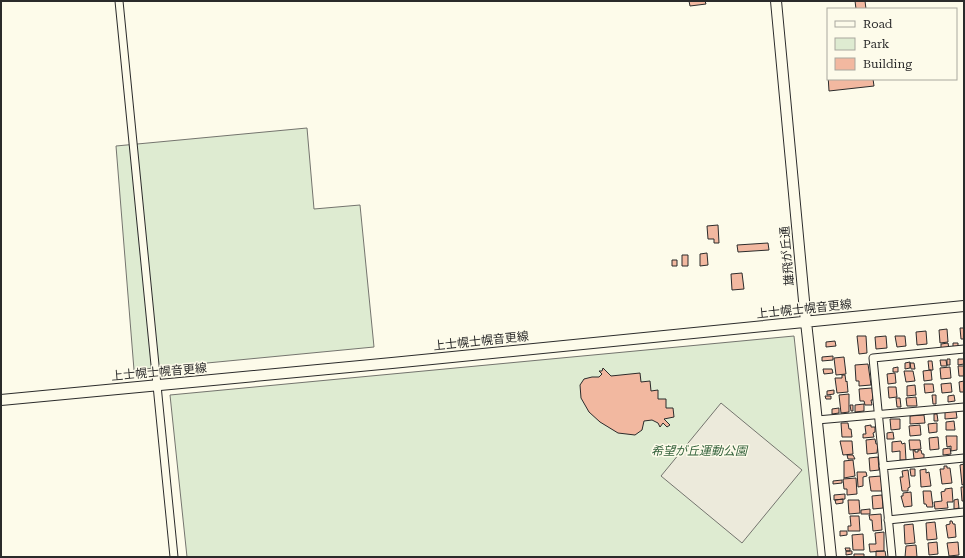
<svg xmlns="http://www.w3.org/2000/svg" width="965" height="558" font-family="'Roboto Serif','Noto Sans JP',serif">
<style>
.green{fill:#deebd1;stroke:#74746e}
.parking{fill:#eceadb;stroke:#74746e}
.building{fill:#f2b8a0;stroke:#2b2b2b}
.lines{fill:none;stroke-linecap:round;stroke-linejoin:round}
.street-casing{stroke:#2b2b2b;stroke-width:9}
.secondary-casing{stroke:#2b2b2b;stroke-width:12}
.street{stroke:#fdfbea;stroke-width:7}
.secondary{stroke:#fdfbea;stroke-width:10}
.labels{text-anchor:middle;stroke-width:3;stroke-linejoin:round;paint-order:stroke}
.street-label{font-size:12px;fill:#2b2b2b;stroke:#fdfbea}
.park-label{font-size:12px;font-style:italic;fill:#34623c;stroke:#fdfbea}
</style>
<rect width="100%" height="100%" fill="#fdfbea"/>
<path class="green" d="M307,128l7,81 46,-4 14,142 -240,23 -18,-224z
M794,336l24,221h-631l-17,-162z"/>
<path class="parking" d="M721,403l81,67 -60,73 -81,-67z"/>
<path class="building" d="M689,1h16l1,3 -16,2z
M855,1h10l1,8h-10z
M828,75v4h45l1,7 -45,5z
M718,225l1,18h-5v-4h-6l-1,-13z
M768,243l1,7 -31,2 -1,-7z
M707,253l1,12 -8,1v-12z
M682,255h6v11h-6z
M672,260h5v6h-5z
M742,273l2,16 -12,1 -1,-16z
M960,328h4v11h-3z
M947,329l1,13 -8,1 -1,-13z
M926,331l1,13 -10,1 -1,-13z
M857,336h9l1,17 -8,1z
M886,336l1,12 -11,1 -1,-12z
M895,336h10l1,10 -9,1z
M835,341l1,5 -10,1v-5z
M948,343l1,6 -8,1v-6z
M953,343h5v4l-5,1z
M833,356v4l-11,1v-4z
M844,357l2,17 -10,1 -2,-17z
M947,359h3v6h-3z
M958,359h6v5l-6,1z
M940,360h6l1,6h-6z
M928,361h4l1,9h-4z
M910,362v6l-5,1v-6z
M910,363h4l1,6h-4z
M868,364l3,21 -12,1v-5h-3l-1,-16z
M958,366h6v10h-5z
M898,367v5h-5v-4z
M950,367l1,11 -10,1 -1,-11z
M603,368l8,8 29,-3 1,9 9,-1 1,10 7,-1v9h8v9h7l1,9 -10,2 6,6 -3,2 -4,-4 -3,4 -2,-4 -6,-3 -8,1 -2,9 -7,5 -17,-2 -18,-11 -11,-10 -8,-14 -1,-13 4,-6 8,-2h7l3,-3 -3,-3h3z
M823,369h9l1,4 -9,1z
M931,370l1,10 -8,1 -1,-10z
M904,371h9l2,10 -9,1z
M895,373l1,10 -8,1 -1,-10z
M842,375h3l1,7 1,-1 1,11 -11,1 -2,-15h7z
M964,381v11h-4l-1,-10z
M951,383l1,9 -10,1 -1,-9z
M924,384h9l1,8 -9,1z
M915,385l1,10 -9,1v-10z
M888,387h8l1,10 -8,1z
M872,388l1,12h-2l1,5h-7l-1,-4h-4l-1,-12z
M834,390v4l-7,1v-4z
M849,394v18l-8,1 -2,-18z
M932,395h4v9h-3z
M954,395l1,6 -7,1v-6z
M825,396h6v3h-5z
M916,397l1,9h-10l-1,-8z
M896,398h4l1,9h-4z
M864,404v7l-9,1v-7z
M850,405h3v6h-2z
M839,408v5l-7,1v-5z
M956,411l1,7 -12,1v-7z
M934,414h3l1,7h-4z
M924,415l1,8 -15,1v-8z
M890,419h10v10l-9,1z
M954,421l1,9h-9v-8z
M841,423h7l1,6h2l1,8h-10z
M937,423v9l-8,1 -1,-9z
M871,425v2h4v5l-2,1 1,4 -11,1v-4h3l-1,-8z
M920,425l1,10 -11,1 -1,-10z
M893,432l1,7h-7v-6z
M946,436h11v14l-6,1v-5l-4,1z
M938,437l1,12 -9,1 -1,-12z
M875,439l1,5h2l-1,9 -10,1 -1,-14z
M909,440h11l1,9 -11,1z
M840,441h12l1,13 -10,1z
M901,441l1,3 3,-1 1,17h-6v-9l-8,1v-10z
M950,448l1,6 -8,1v-6z
M913,450h2v2h3v-2h3l1,4h2v4l-10,1z
M847,455h6l2,4h-7z
M878,457l1,13 -9,1 -1,-13z
M853,460l2,16 -11,2v-17z
M964,464v20l-2,1 -2,-20z
M944,466h3v2h3l2,15 -10,1 -2,-15h4z
M910,469h5v7h-4z
M926,469v4l3,-1 2,14 -10,1 -1,-17z
M908,470l2,17 -2,1v3h-6l-2,-14h3l-1,-6z
M857,472h9l1,4 -4,1v9l-5,1z
M881,476l1,15h-11l-2,-14z
M856,478l1,16 -10,1v-6h-3l-1,-10z
M842,480v3l-9,1v-3z
M961,487h3v14h-2z
M952,488l1,14h-6l1,6 -13,1 -1,-7 8,-1 -1,-9 4,-1v-2z
M923,491h8l2,16h-6l-1,-3h-2z
M911,492l1,14 -8,1 -3,-11h2v-3z
M845,494v5l-11,1v-5z
M882,495l1,13 -10,1 -1,-13z
M843,499v4l-7,1 -1,-4z
M958,499l1,9 -5,1v-9z
M848,500h11l1,13 -11,1z
M870,509v5h-9v-4z
M881,514l1,16 -9,1 -1,-11h-2l-1,-5z
M850,516h9l1,15h-12v-5h3z
M950,521h2l1,3h2l1,13 -8,1 -2,-13 4,-1z
M935,522l2,17 -10,1 -1,-17z
M913,524l2,19 -10,1 -1,-19z
M840,531h7v4l-7,1z
M884,532v19l-14,1 -1,-8h7l-1,-11z
M863,534l1,16h-11l-1,-15z
M937,542l1,12 -9,1 -1,-12z
M958,542l1,13 -10,1 -2,-13z
M916,545l1,12h-12l1,-11z
M845,548h5v3h-4z
M846,551h6v3l-6,1z
M876,551h9l1,6h-10z
M854,554h10v3h-10z"/>
<g class="lines">
<g class="street-casing">
<path id="street" d="M119,1l55,556
M817,420l147,-13
M883,466l81,-8
M888,520l76,-8
M892,557l-19,-199 91,-9"/>
</g>
<g class="secondary-casing">
<path id="secondary" d="M776,1l30,321 9,81 16,154
M1,400l391,-37 572,-57"/>
</g>
<use href="#street" class="street"/>
<use href="#secondary" class="secondary"/>
</g>
<g class="labels">
<g class="street-label">
<text transform="translate(787 256) rotate(-95)" y="4">雄飛が丘通</text>
<text transform="translate(804 309) rotate(-6)" y="4">上士幌士幌音更線</text>
<text transform="translate(481 341) rotate(-6)" y="4">上士幌士幌音更線</text>
<text transform="translate(159 372) rotate(-5)" y="4">上士幌士幌音更線</text>
</g>
<g class="park-label">
<text x="699" y="455">希望が丘運動公園</text>
</g>
</g>
<rect width="965" height="558" fill="none" stroke="#2b2b2b" stroke-width="4"/>
<rect x="827" y="8" width="130" height="72" fill="#fdfbea" stroke="#a9a89e"/>
<rect x="835" y="21" width="20" height="6" fill="#fdfbea" stroke="#a9a89e"/>
<text x="863" y="28" font-size="12" fill="#2b2b2b">Road</text>
<rect x="835" y="38" width="20" height="12" fill="#deebd1" stroke="#a9a89e"/>
<text x="863" y="48" font-size="12" fill="#2b2b2b">Park</text>
<rect x="835" y="58" width="20" height="12" fill="#f2b8a0" stroke="#a9a89e"/>
<text x="863" y="68" font-size="12" fill="#2b2b2b">Building</text>
</svg>
